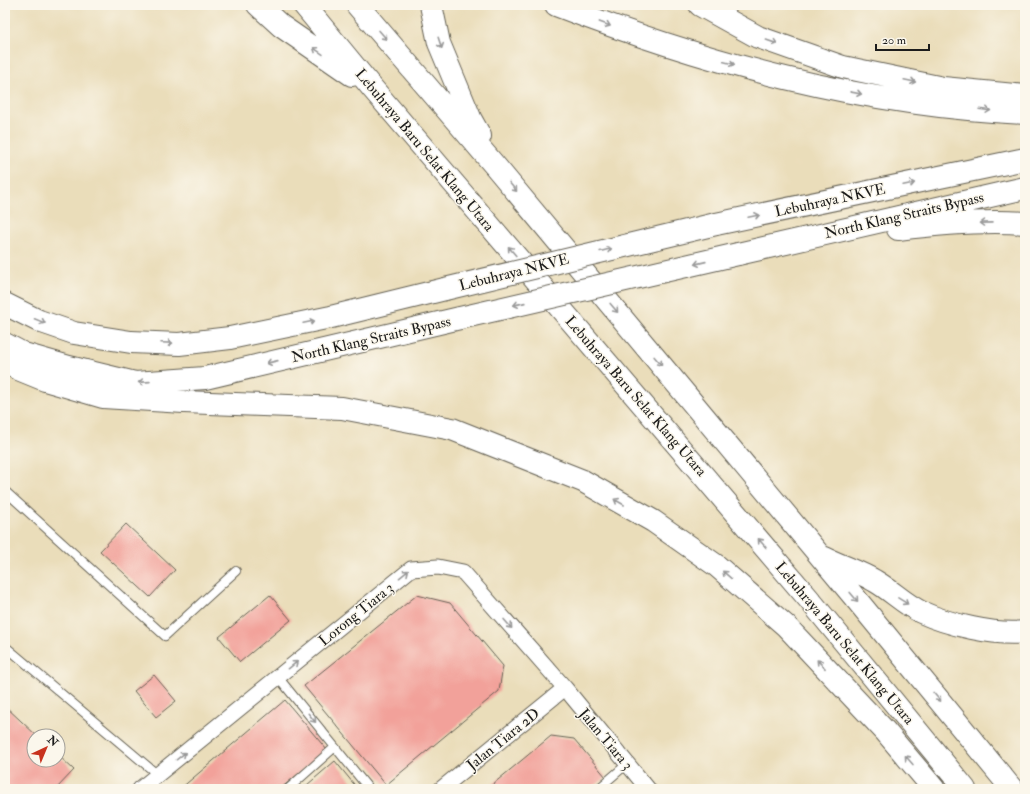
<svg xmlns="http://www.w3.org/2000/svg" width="1030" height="794" font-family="'IM FELL Double Pica',serif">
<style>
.building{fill:#f2a19a}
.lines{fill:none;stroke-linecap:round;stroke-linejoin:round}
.lane-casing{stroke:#646053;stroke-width:10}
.street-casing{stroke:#646053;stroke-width:17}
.highway-casing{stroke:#646053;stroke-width:24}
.lane{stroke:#fff;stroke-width:8}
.street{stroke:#fff;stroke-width:15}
.highway{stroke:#fff;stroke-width:22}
.highway-bridge-casing{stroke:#646053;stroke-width:24;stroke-linecap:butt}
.highway-bridge{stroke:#fff;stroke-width:22}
.oneway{stroke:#999}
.labels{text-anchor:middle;stroke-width:3;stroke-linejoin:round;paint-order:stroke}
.street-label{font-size:15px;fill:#1c1c1c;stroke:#fbf7ec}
</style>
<rect width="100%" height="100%" fill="#fbf7ec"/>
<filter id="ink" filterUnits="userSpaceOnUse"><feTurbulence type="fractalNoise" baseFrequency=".025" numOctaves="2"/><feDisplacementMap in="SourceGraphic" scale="8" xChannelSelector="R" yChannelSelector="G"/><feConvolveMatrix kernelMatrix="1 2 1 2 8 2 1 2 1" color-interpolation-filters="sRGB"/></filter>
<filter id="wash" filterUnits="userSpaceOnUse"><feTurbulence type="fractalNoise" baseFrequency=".012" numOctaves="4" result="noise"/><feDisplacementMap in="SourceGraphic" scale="16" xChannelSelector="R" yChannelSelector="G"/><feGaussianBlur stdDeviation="0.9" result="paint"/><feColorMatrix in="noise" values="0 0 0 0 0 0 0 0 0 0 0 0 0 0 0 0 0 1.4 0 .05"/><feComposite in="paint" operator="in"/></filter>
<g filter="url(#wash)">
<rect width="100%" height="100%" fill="#eaddba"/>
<g id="blocks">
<path class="building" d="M126,524l49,46 -25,27 -50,-46z
M270,595l21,25 -51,42 -21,-25z
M417,595l33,8 53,63 -4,25 -113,94 -82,-99z
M154,675l22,26 -20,16 -22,-26z
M285,700l42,50 -47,39h-100z
M5,706l32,30h-3v24h24v-5l16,15 -18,19h-51z
M551,736l23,3 32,38 -15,12h-104z
M335,761l23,28h-56l5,-4z"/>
</g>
</g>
<g filter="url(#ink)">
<use href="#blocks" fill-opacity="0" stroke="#646053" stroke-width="1"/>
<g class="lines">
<g class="lane-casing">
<path id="lane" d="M5,491l160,145 71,-65
M5,646l153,129
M278,677l91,112
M149,781l7,8
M288,789l47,-42
M598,789l29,-25"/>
</g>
<g class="street-casing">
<path id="street" d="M140,789l271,-220 27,-2 25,5 102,116 83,101
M441,789l124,-101"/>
</g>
<g class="highway-casing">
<path id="highway" d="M258,5l23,21 71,49
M304,5l69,84 435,509 157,191
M357,5l139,162 360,432 156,190
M431,5l8,38 32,77 9,16
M556,5c150,58 307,101 469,108
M700,5l58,32 85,30 100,21 82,8
M716,224l309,-65
M898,229c39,-5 88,-9 127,-6
M738,254l287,-66
M5,304l34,17 35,12 57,9 48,2 51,-6 101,-21 114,-28
M5,344l19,10 45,13 66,16 70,-5 255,-60
M5,362l13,7 27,11 58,17 81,5 158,6 110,21 131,52 70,40 64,45 69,60 99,105 49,58
M825,558c16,8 35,14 50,23 16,9 29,23 46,31 26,12 75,24 104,20"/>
</g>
<use href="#lane" class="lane"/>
<use href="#street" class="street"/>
<use href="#highway" class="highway"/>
<g class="highway-bridge-casing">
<path id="highway-bridge" d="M445,289l271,-65
M460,318l278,-64"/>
</g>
<use href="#highway-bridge" class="highway-bridge"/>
</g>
<defs><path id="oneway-shaft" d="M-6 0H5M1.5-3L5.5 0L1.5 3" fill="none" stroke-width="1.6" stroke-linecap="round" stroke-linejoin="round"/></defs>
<g class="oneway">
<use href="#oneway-shaft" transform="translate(605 24) rotate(20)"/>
<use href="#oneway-shaft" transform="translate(383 35) rotate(49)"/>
<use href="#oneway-shaft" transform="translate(772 42) rotate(19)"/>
<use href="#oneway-shaft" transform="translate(440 43) rotate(72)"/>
<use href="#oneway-shaft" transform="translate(318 51) rotate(-145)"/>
<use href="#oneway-shaft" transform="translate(729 63) rotate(15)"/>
<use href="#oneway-shaft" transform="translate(910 81) rotate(12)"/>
<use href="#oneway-shaft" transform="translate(856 93) rotate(11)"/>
<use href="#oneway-shaft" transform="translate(985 110) rotate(7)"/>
<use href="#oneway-shaft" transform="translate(909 184) rotate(-12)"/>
<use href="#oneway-shaft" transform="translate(513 187) rotate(50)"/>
<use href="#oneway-shaft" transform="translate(754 216) rotate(-12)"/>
<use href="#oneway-shaft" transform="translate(986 223) rotate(179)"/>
<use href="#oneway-shaft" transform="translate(606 250) rotate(-14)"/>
<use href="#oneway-shaft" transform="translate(512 251) rotate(-130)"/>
<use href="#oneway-shaft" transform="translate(700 263) rotate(167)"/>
<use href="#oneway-shaft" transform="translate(519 304) rotate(167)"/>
<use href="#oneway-shaft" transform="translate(614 308) rotate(50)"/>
<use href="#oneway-shaft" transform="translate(40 321) rotate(22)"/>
<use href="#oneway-shaft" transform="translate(309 322) rotate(-12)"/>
<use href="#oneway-shaft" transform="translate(167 343) rotate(2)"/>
<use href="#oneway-shaft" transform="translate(658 361) rotate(50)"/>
<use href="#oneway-shaft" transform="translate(272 362) rotate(167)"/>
<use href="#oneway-shaft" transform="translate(144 382) rotate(176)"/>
<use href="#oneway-shaft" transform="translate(619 502) rotate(-150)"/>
<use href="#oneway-shaft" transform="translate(762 543) rotate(-131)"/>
<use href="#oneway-shaft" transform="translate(404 574) rotate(-39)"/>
<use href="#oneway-shaft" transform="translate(727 575) rotate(-139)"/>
<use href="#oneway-shaft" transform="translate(854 597) rotate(50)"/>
<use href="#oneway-shaft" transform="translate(903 601) rotate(32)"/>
<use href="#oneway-shaft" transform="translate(508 624) rotate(49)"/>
<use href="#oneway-shaft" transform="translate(821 664) rotate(-133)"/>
<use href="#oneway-shaft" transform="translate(293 665) rotate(-39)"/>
<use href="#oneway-shaft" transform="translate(937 697) rotate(50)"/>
<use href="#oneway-shaft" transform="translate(312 718) rotate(51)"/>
<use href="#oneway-shaft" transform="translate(181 756) rotate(-39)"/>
<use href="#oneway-shaft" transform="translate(909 760) rotate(-131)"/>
</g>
</g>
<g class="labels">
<g class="street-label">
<text transform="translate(425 150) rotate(50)" y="5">Lebuhraya Baru Selat Klang Utara</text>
<text transform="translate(830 200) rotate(-12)" y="5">Lebuhraya NKVE</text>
<text transform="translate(904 215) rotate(-13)" y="5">North Klang Straits Bypass</text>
<text transform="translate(514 272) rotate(-14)" y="5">Lebuhraya NKVE</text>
<text transform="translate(371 339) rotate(-13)" y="5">North Klang Straits Bypass</text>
<text transform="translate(636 396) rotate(49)" y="5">Lebuhraya Baru Selat Klang Utara</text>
<text transform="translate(356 614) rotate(-39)" y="5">Lorong Tiara 3</text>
<text transform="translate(845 643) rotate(50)" y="5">Lebuhraya Baru Selat Klang Utara</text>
<text transform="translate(503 739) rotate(-39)" y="5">Jalan Tiara 2D</text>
<text transform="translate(606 739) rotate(50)" y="5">Jalan Tiara 3</text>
</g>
</g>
<rect width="1030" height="794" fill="none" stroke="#fbf7ec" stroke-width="20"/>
<g transform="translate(46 748) rotate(44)"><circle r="19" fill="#fbf7ec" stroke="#a29f99"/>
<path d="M0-3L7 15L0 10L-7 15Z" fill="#c8321e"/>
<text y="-6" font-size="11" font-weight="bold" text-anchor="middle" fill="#1c1c1c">N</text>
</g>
<path d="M876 44v6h53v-6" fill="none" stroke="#1c1c1c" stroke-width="2"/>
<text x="882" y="44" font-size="12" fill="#1c1c1c" stroke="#fbf7ec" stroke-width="3" paint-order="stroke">20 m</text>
</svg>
